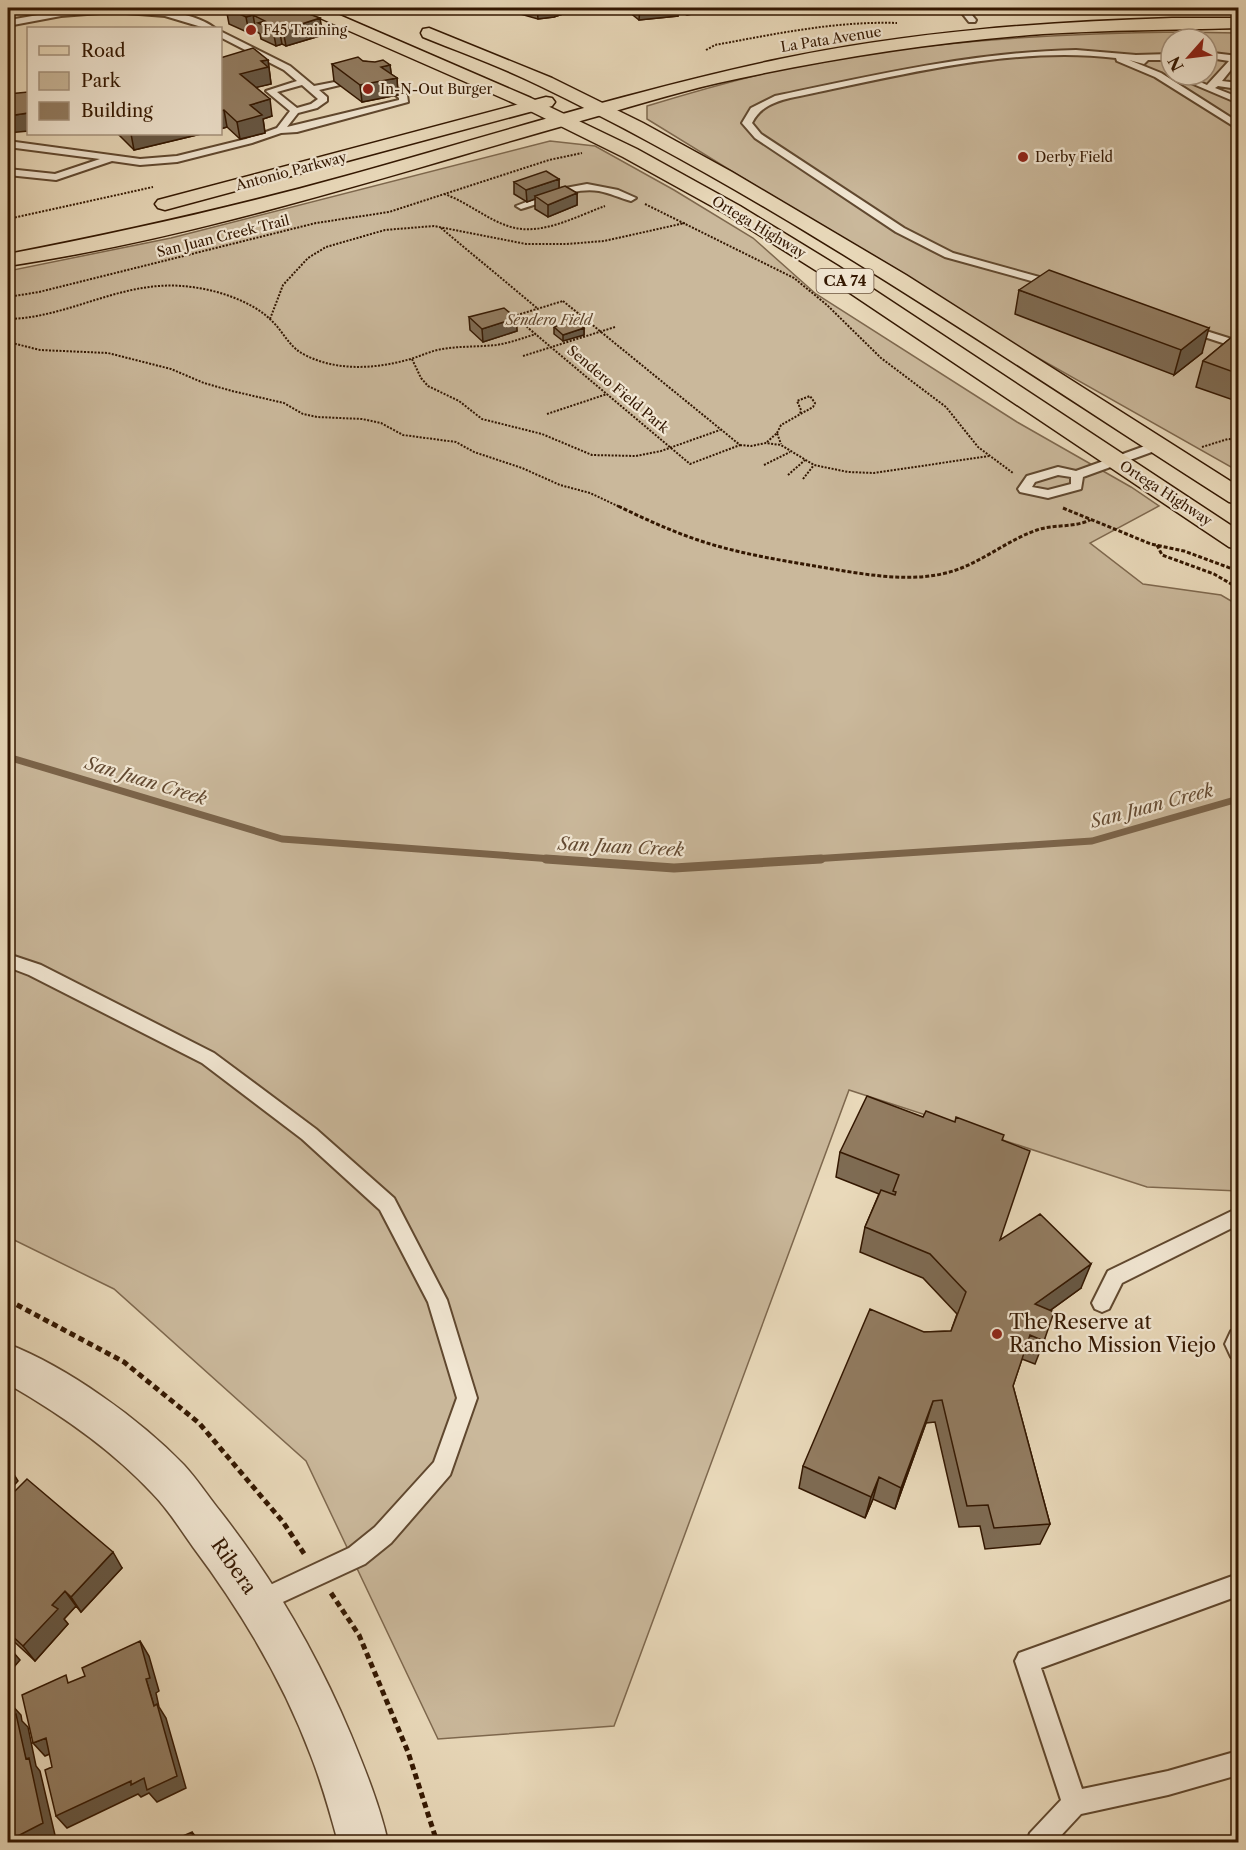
<svg xmlns="http://www.w3.org/2000/svg" width="1246" height="1850" font-family="'Libre Caslon Text',serif">
<style>
.green{fill:#cab89b;stroke:#7e684e;stroke-width:1.5;fill-rule:evenodd}
.lines{fill:none;stroke-linecap:round;stroke-linejoin:round}
.stream-far1{stroke:#7b644a;stroke-width:7}
.stream{stroke:#7b644a;stroke-width:9}
.service-casing{stroke:#60482f;stroke-width:4}
.tertiary-casing{stroke:#60482f;stroke-width:3}
.primary-casing{stroke:#331701;stroke-width:3}
.trunk-casing{stroke:#331701;stroke-width:3}
.path-far2{stroke:#331701;stroke-width:2;stroke-dasharray:2 1.5;stroke-linecap:butt}
.path-far1{stroke:#331701;stroke-width:3;stroke-dasharray:4 2;stroke-linecap:butt}
.path{stroke:#331701;stroke-width:5;stroke-dasharray:6 4;stroke-linecap:butt}
.service{fill:#f1e6d2;fill-rule:evenodd}
.tertiary{fill:#f1e6d2;fill-rule:evenodd}
.primary{fill:#e9d9ba;fill-rule:evenodd}
.trunk{fill:#e9d9ba;fill-rule:evenodd}
.wall{fill:#7e6b53;stroke:#331701;stroke-width:1.5}
.shaded-wall{fill:#665744;stroke:#331701;stroke-width:1.5}
.building{fill:#927c61;stroke:#331701;stroke-width:1.5}
.poi-dot{fill:#8f2418;stroke:#f1e6d2;stroke-width:2}
.labels{text-anchor:middle;stroke-width:4.5;stroke-linejoin:round;paint-order:stroke}
.far-poi-label{font-size:14px;fill:#331701;stroke:#f1e6d2;text-anchor:start}
.far-street-label{font-size:14px;fill:#331701;stroke:#f1e6d2}
.far-park-label{font-size:14px;font-style:italic;fill:#60472f;stroke:#f1e6d2}
.shield{fill:#f1e6d2;stroke:#6c5540;stroke-width:1.5}
.shield-label{font-size:15px;font-weight:bold;fill:#331701}
.water-label{font-size:18px;font-style:italic;fill:#634a32;stroke:#f1e6d2}
.near-poi-label{font-size:20px;fill:#331701;stroke:#f1e6d2;text-anchor:start}
.near-street-label{font-size:20px;fill:#331701;stroke:#f1e6d2}
</style>
<rect width="100%" height="100%" fill="#e9d9ba"/>
<filter id="stains"><feTurbulence type="fractalNoise" baseFrequency=".00333" numOctaves="4"/><feColorMatrix values="0 0 0 0 .2 0 0 0 0 .09 0 0 0 0 .02 0 0 0 .5 -.17"/></filter>
<radialGradient id="worn" r=".72"><stop offset=".6" stop-color="#630" stop-opacity="0"/><stop offset="1" stop-color="#630" stop-opacity=".3"/></radialGradient>
<path class="green" d="M1015,8h206l-202,4z
M1178,32l60,1v438l-235,-133 -356,-219v-13c62,-19 126,-37 190,-48 112,-18 227,-25 341,-26zM1171,39h36v36h-36z
M550,141l45,5 79,44 79,48 63,56 201,128 114,65 28,19 -69,37 53,41 78,11 17,10v586l-91,-4 -298,-97 -235,636 -176,13 -132,-278 -192,-172 -106,-52v-966l163,-33z"/>
<g class="lines">
<path class="stream-far1" d="M8,757l274,82 284,21
M797,860l295,-19 146,-42"/>
<path class="stream" d="M546,859l128,9 147,-9"/>
<g class="service-casing">
<path id="service" d="M113,8c32,1 76,1 102,20h-10l-40,-12 -52,-4 -52,4 -48,9 -5,-3v-6l7,3 46,-8z
M682,8h8l4,4 -7,2z
M958,8h8l10,12 -1,2h-6z
M220,31l70,35 24,20 26,-5v4l-21,5 8,7v4l-10,7 -19,5 -11,14 112,-27v-2l-18,-15 4,-3 22,15 1,7 -111,30 -16,1 -29,10 -75,19 -37,3 -28,-4 -56,19 -48,-5v-6l47,5 45,-15 -92,-12v-6l132,18 37,-3 69,-17 31,-11 13,-17 -24,-20 31,-10 -13,-11 -64,-33zM302,85l16,14 -7,5 -14,4 -20,-16z
M1076,50l60,5 35,-1v6h-23l-4,4 -15,-4 32,13 77,49v7l-83,-52 -38,-16 -1,-3c-106,-13 -222,19 -326,40 -16,4 -30,9 -38,25l9,11 143,94 49,25 108,30 1,2 -5,3 -112,-31 -49,-25 -141,-94 -13,-15 9,-15 24,-12c99,-21 200,-44 301,-46z
M1213,53l25,3v5l-16,20 16,2v6l-20,-3 -3,2 23,9v6l-66,-28h12l23,10 22,-24 -19,-3v-4z
M587,184l31,6 18,8 -5,3c-11,-3 -21,-8 -32,-10 -28,-4 -52,11 -78,18l-5,-3 44,-17z
M1187,325l51,16v7l-55,-18v-4z
M1156,442l4,1v6l-77,28 -2,12 -33,9 -28,-6 -2,-3 9,-13 31,-9 18,4zM1058,475l13,2v7l-23,6 -16,-3 3,-5z
M8,954l33,11 173,88 102,76 78,69 53,102 30,98 -27,77 -59,68 -26,21 -106,49 -8,-3 -3,-8 3,-8 98,-46 26,-21 59,-65 23,-64 -29,-96 -48,-92 -78,-71 -100,-76 -173,-88 -21,-8z
M1238,1208v17l-116,58 -13,26 -7,3 -7,-3 -3,-6 16,-32z
M1238,1329v30l-7,-2 -6,-13 6,-13z
M1238,1574v22l-197,72 41,121 86,-18 70,-20v24l-70,20 -87,19 -26,28h-28l3,-9 31,-33 -46,-139 4,-8z"/>
</g>
<g class="tertiary-casing">
<path id="tertiary" d="M8,1344c59,23 132,75 176,121 13,14 24,31 36,46 54,69 97,143 131,224 14,34 29,71 37,107h-50c-8,-29 -16,-58 -27,-86 -28,-75 -70,-145 -118,-209 -13,-18 -25,-38 -41,-54 -41,-44 -92,-79 -144,-109z"/>
</g>
<g class="primary-casing">
<path id="primary" d="M302,8h21l208,90 106,51 103,57 98,60 400,264v19l-9,-2 -406,-272 -97,-61 -103,-57 -105,-52 -214,-94z
M429,28l123,50 91,45 89,49 174,103 332,211v18l-9,-2c-226,-144 -447,-299 -689,-416 -38,-19 -78,-33 -117,-49l-2,-4 2,-4z"/>
</g>
<g class="trunk-casing">
<path id="trunk" d="M1172,18h66v10c-65,2 -130,2 -195,6 -110,8 -218,25 -325,49 -48,11 -94,26 -141,39 -188,53 -376,115 -569,144v-12c114,-22 226,-47 338,-78 144,-40 287,-86 434,-117 129,-27 261,-37 392,-41z
M546,97l6,1 3,4 -3,4 -387,104 -7,-2 -3,-4 3,-4z"/>
</g>
<path class="path-far2" d="M706,50l9,-5c60,-11 120,-24 182,-22
M444,194c24,8 43,26 67,33 31,9 66,-11 94,-21
M645,204l149,74 33,27 54,53 65,49 32,40 35,26
M8,219l145,-32
M441,228l96,80
M8,297l31,-5 277,-69 73,-11 160,-52 33,-7
M563,301l177,144 -50,19 -176,-148z
M8,319c60,-1 112,-38 174,-33 30,2 70,14 91,36 11,11 17,26 32,33 31,16 69,14 102,5 12,-3 23,-9 35,-11 18,-3 36,-2 54,-4 14,-2 27,-7 40,-11
M270,319l13,-34 25,-27 18,-11 59,-17 49,-4 92,18h41l37,-3 81,-18
M8,342l32,8 68,3 63,16 33,14 28,8 52,12 19,11 14,3 45,2 19,4 22,12 53,7 18,10 48,16 38,17 30,8 32,15
M523,356l92,-29
M412,359l9,19 7,8 31,15 23,18 60,15 50,21 44,1 25,-5 59,-21
M547,414l60,-20
M777,433l4,-8 32,-18 2,-4 -5,-7 -13,5 4,9 -1,4
M767,442l10,-9 4,11
M740,445l11,1 15,-3 15,2 33,20 34,7 26,1 115,-17
M1202,447l26,-8 10,1
M764,465l26,-13
M788,475l17,-15
M803,479l11,-14"/>
<path class="path-far1" d="M618,506c27,13 53,25 80,34 44,15 89,21 134,29 37,6 77,13 114,4 33,-8 59,-32 91,-43 17,-6 36,-2 53,-10
M1063,508l88,36 33,7 54,20
M1157,545l5,10 52,19 24,14"/>
<path class="path" d="M8,1300l116,62 75,61 84,99 22,33
M331,1593l28,42 49,117 29,90"/>
<use href="#service" class="service"/>
<use href="#tertiary" class="tertiary"/>
<use href="#primary" class="primary"/>
<use href="#trunk" class="trunk"/>
</g>
<path class="wall" d="M226,8l97,27 -37,11 -4,-2 -6,2 -15,-7 -1,-5 -4,-3 -7,2 -20,-9z
M513,8h61l-5,2v2l-15,5 -16,2 -25,-7z
M624,8h54v8l-39,4z
M220,58l48,2 3,24 -15,3 16,29 -9,3 2,14 -25,6 -13,-12 -7,2z
M363,61l27,4 1,9 6,4 1,17 -36,7 -28,-21 -2,-17z
M118,134h83l-67,16z
M559,179v9l18,5v12l-29,12 -13,-8v-10l-8,3 -13,-8v-12z
M1019,290l183,63 -28,22 -159,-61z
M469,317l47,1 1,13 -34,11 -13,-12z
M554,327l30,1v7l-21,6 -9,-7z
M1239,331v71l-43,-15 7,-26z
M923,1117l80,23 -3,100 81,48 -30,22 -7,31 -9,23 -13,-5 -9,27 37,138 -10,20 -55,5 -5,-23 -21,1 -24,-105 -9,1 -31,86 -22,-10 -8,19 -66,-30 4,-22 121,-134 27,-1 6,-17 -34,-36 -63,-26 5,-25 14,-33 -43,-17 4,-25z
M8,1498l114,70 -41,44 -5,-6 -12,13 4,5 -33,37 -27,-25v-126l2,-3 -2,-4z"/>
<path class="shaded-wall" d="M537,8h37l-5,2v2l-15,5 -16,2z
M640,8h38v8l-39,4z
M253,15l3,16 -7,2 -3,-16z
M320,18l3,17 -37,11 -3,-16z
M279,28l3,16 -6,2 -3,-16z
M268,60l3,24 -29,7 -2,-17 21,-13z
M390,65l2,14 5,-1 1,17 -36,7 -2,-17 21,-18z
M270,99l2,17 -9,3 2,14 -25,6 -3,-17 13,-17z
M224,110l3,17 -7,2v-18z
M28,113v18l-20,2v-17z
M131,134h70l-67,16z
M10,175l4,12 -6,4v-14z
M559,179v12l-24,5v3l-8,3 -1,-12z
M577,193v12l-29,12v-12z
M516,318l1,13 -34,11 -1,-13z
M584,328v7l-21,6v-6z
M1209,328l-7,25 -28,22 7,-25z
M1091,1264l-10,24 -54,39 8,-23z
M933,1401l-7,22 -31,86 6,-21z
M8,1465l10,16 -10,11z
M879,1477l-6,22 -8,19 6,-21z
M113,1552l9,16 -41,44 -10,-15z
M65,1591l11,15 -12,13 4,5 -33,37 -12,-15 29,-41z
M140,1641l9,15 10,35 -3,2 3,14 7,11 20,70 -29,14 -8,-9 -8,4 -3,-3 -71,34 -11,-12 98,-110 -8,-27z
M8,1646l12,14 -12,14z
M9,1702l12,13 1,6 6,6 8,39 4,5 15,64 -15,7h-32l18,-83 -14,-43z
M46,1738l11,13 -12,5 -12,-13z
M192,1832l8,10h-6z"/>
<path class="building" d="M226,8h67l27,10 -37,12 -4,-2 -6,2 -15,-7 7,-2 -12,-6 -7,2z
M253,48l15,12 -7,1 7,6 -28,7 30,25 -20,6 12,10 -25,7 -13,-12 -4,1v-53z
M358,57l5,4 12,1 8,-2 7,5 -9,2 16,11 -37,7 -28,-21z
M28,92v21l-20,3v-22z
M546,171l13,8 -33,11 -12,-8z
M565,186l12,7 -29,12 -13,-9z
M1049,270l160,58 -28,22 -162,-60z
M504,308l12,10 -34,11 -13,-12z
M575,320l9,8 -21,7 -9,-8z
M1239,331v43l-36,-13z
M867,1096l56,21 3,-6 29,11 1,-5 48,18 -2,5 28,11 -30,89 40,-26 51,50 -56,40 19,8 -10,29 -14,-6 -17,51 37,138 -56,4 -6,-23 -21,1 -25,-106 -9,1 -32,87 -22,-11 -8,20 -68,-31 67,-157 54,23 27,-1 15,-39 -36,-38 -65,-27 16,-37 14,5 1,-3 -3,-1 6,-16 -59,-23z
M27,1479l86,73 -42,45 -6,-6 -13,14 6,4 -35,37 -15,-14v-122l4,-4 -4,-4v-4z
M140,1641l10,37 -4,1 8,27 3,-2 20,72 -30,14 -3,-12 -13,7v-4l-75,35 -11,-46 7,-3 -6,-29 -13,5 -11,-48 44,-20 2,8 17,-7 -3,-8z
M8,1702h1l3,14 4,-2 10,45 3,-1 14,65 -35,18z
M192,1832l2,10h-25z"/>
<g class="poi-dot">
<circle cx="251" cy="30" r="6"/>
<circle cx="368" cy="89" r="6"/>
<circle cx="1023" cy="157" r="6"/>
<circle cx="997" cy="1334" r="6"/>
</g>
<g class="labels">
<g class="far-poi-label">
<text x="263" y="35">F45 Training</text>
<text x="380" y="94">In-N-Out Burger</text>
<text x="1035" y="162">Derby Field</text>
</g>
<g class="far-street-label">
<text transform="translate(831 39) rotate(-9)" y="5">La Pata Avenue</text>
<text transform="translate(291 171) rotate(-15)" y="5">Antonio Parkway</text>
<text transform="translate(759 227) rotate(31)" y="5">Ortega Highway</text>
<text transform="translate(223 236) rotate(-14)" y="5">San Juan Creek Trail</text>
<text transform="translate(618 389) rotate(40)" y="5">Sendero Field Park</text>
<text transform="translate(1166 493) rotate(33)" y="5">Ortega Highway</text>
</g>
<g class="far-park-label">
<text x="549" y="325">Sendero Field</text>
</g>
<rect class="shield" x="816.5" y="269" width="57" height="24" rx="4.5"/>
<g class="shield-label">
<text x="845" y="286">CA 74</text>
</g>
<g class="water-label">
<text transform="translate(146 781) rotate(17)" y="6">San Juan Creek</text>
<text transform="translate(1152 806) rotate(-15)" y="6">San Juan Creek</text>
<text transform="translate(621 847) rotate(3)" y="6">San Juan Creek</text>
</g>
<g class="near-poi-label">
<text x="1009" y="1329">The Reserve at<tspan x="1009" dy="23">Rancho Mission Viejo</tspan></text>
</g>
<g class="near-street-label">
<text transform="translate(234 1566) rotate(55)" y="7">Ribera</text>
</g>
</g>
<rect width="1246" height="1850" fill="none" stroke="#e9d9ba" stroke-width="30"/>
<rect x="9" y="9" width="1228" height="1832" fill="none" stroke="#331701" stroke-width="3"/>
<rect x="15" y="15" width="1216" height="1820" fill="none" stroke="#331701" stroke-width="1.5"/>
<rect x="27" y="27" width="195" height="108" fill="#f1e6d2" stroke="#a5937e" stroke-width="1.5"/>
<rect x="39" y="46" width="30" height="9" fill="#e9d9ba" stroke="#a5937e" stroke-width="1.5"/>
<text x="81" y="57" font-size="18" fill="#331701">Road</text>
<rect x="39" y="72" width="30" height="18" fill="#cab89b" stroke="#a5937e" stroke-width="1.5"/>
<text x="81" y="87" font-size="18" fill="#331701">Park</text>
<rect x="39" y="102" width="30" height="18" fill="#927c61" stroke="#a5937e" stroke-width="1.5"/>
<text x="81" y="117" font-size="18" fill="#331701">Building</text>
<g transform="translate(1189 57) rotate(242)"><circle r="28" fill="#f1e6d2" stroke="#a5937e" stroke-width="1.5"/>
<path d="M0-4.5L10 22L0 15L-10 22Z" fill="#8f2418"/>
<text y="-9" font-size="16" font-weight="bold" text-anchor="middle" fill="#331701">N</text>
</g>
<rect width="100%" height="100%" filter="url(#stains)"/>
<rect width="100%" height="100%" fill="url(#worn)"/>
</svg>
